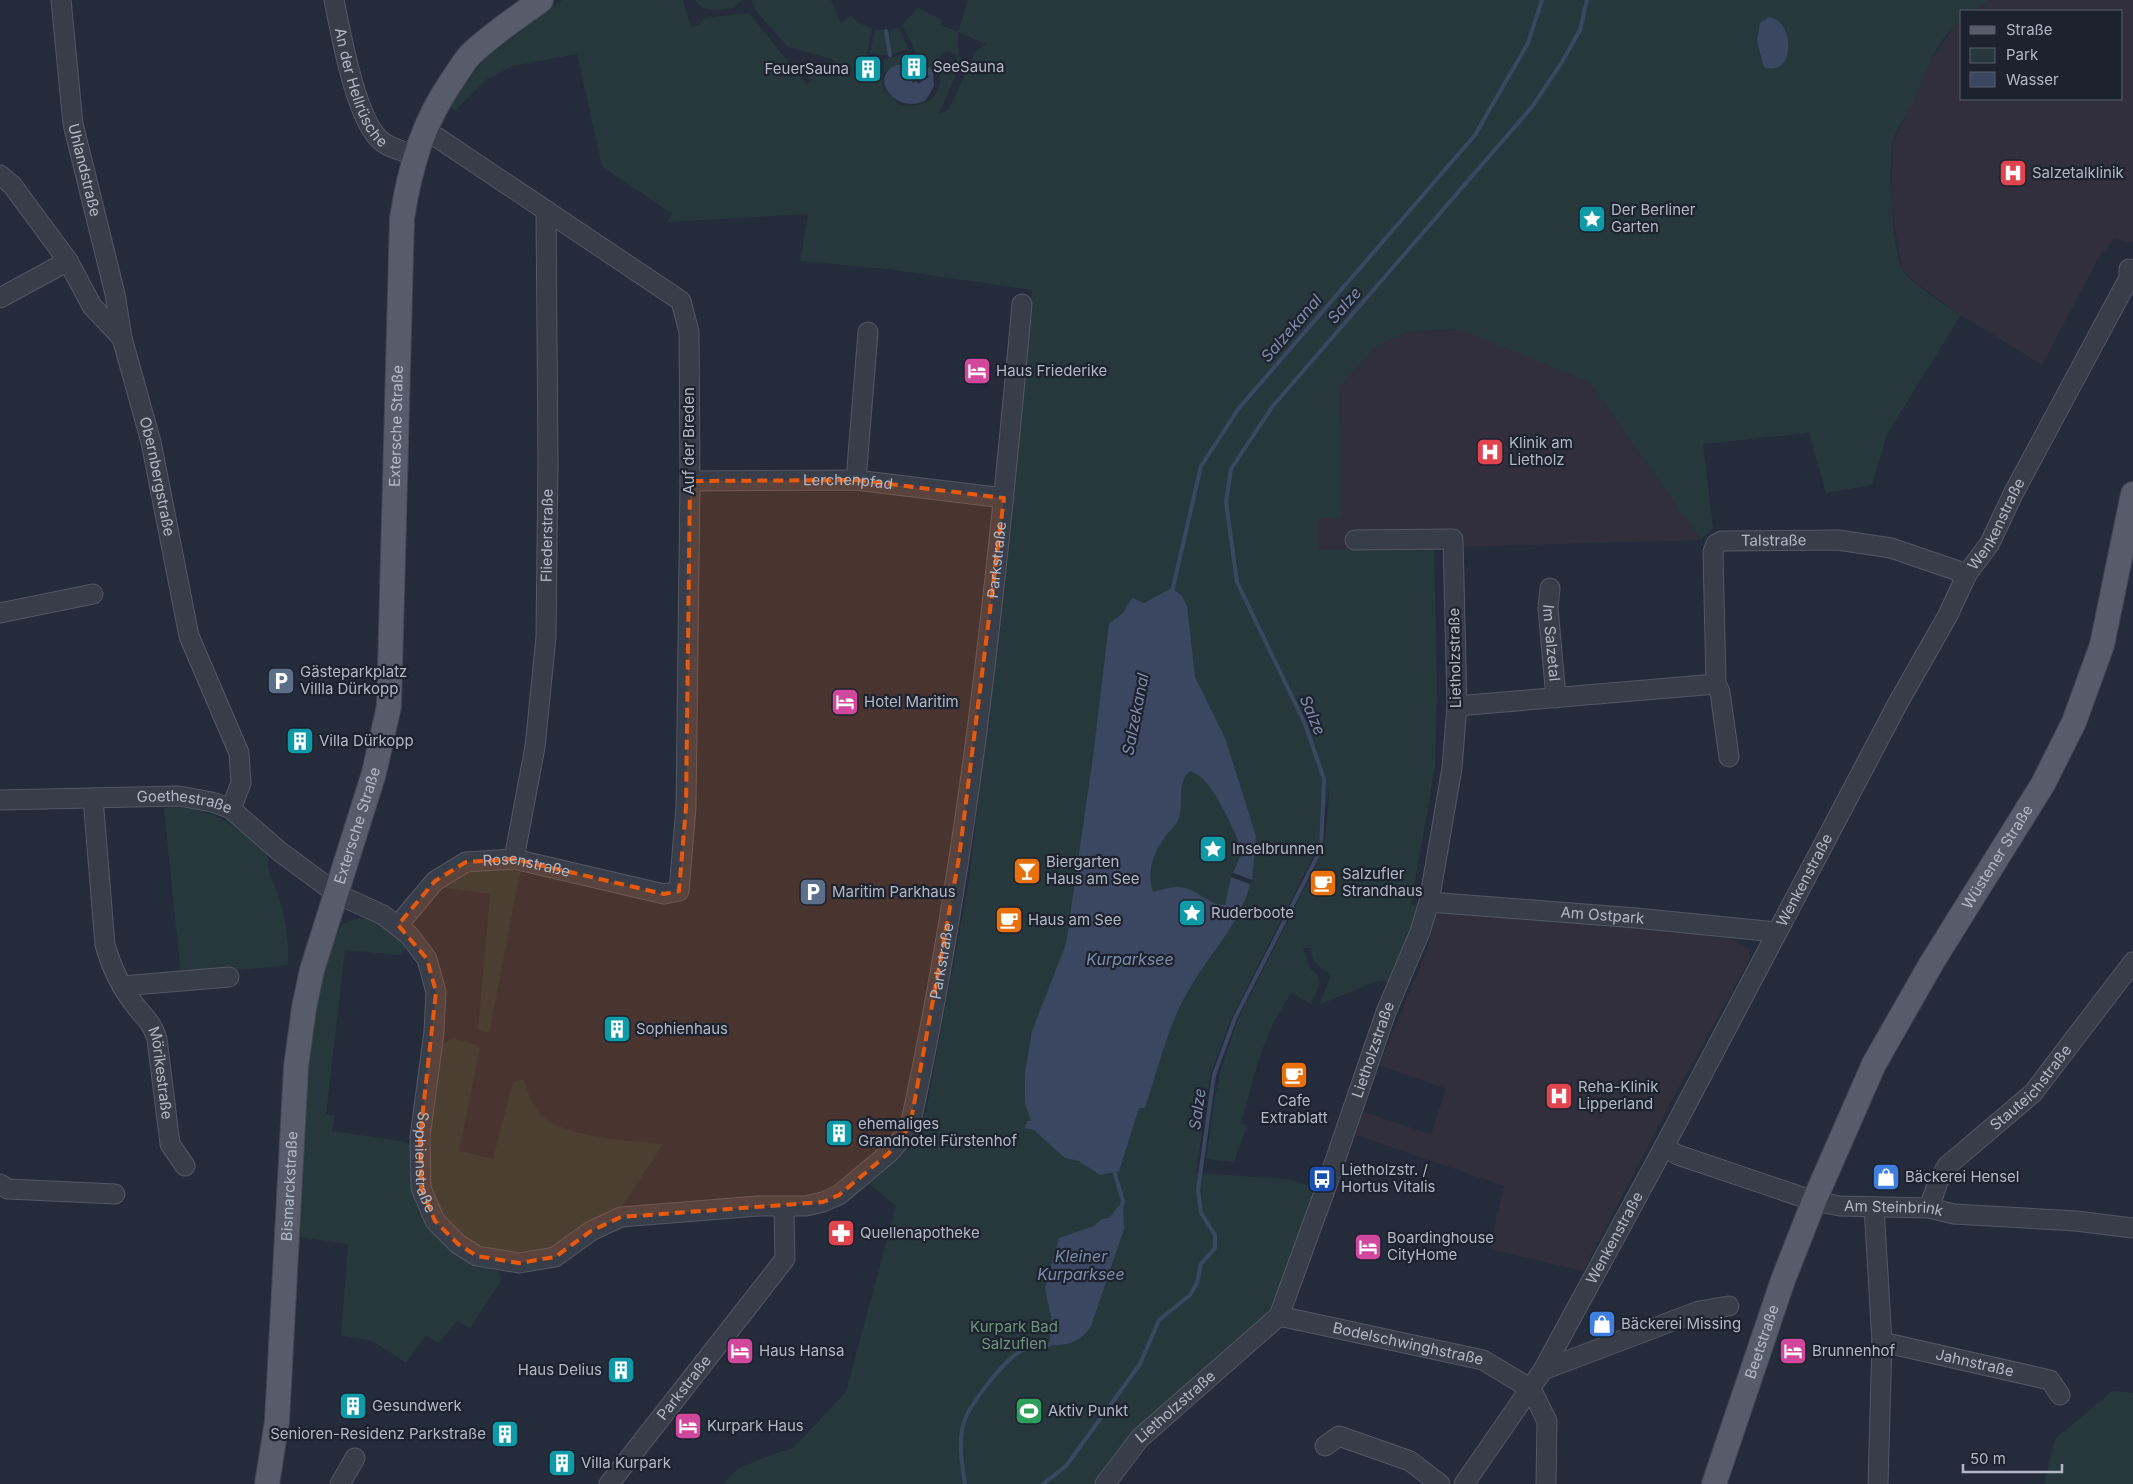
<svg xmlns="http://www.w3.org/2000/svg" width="2133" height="1484" font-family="Inter,sans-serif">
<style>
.medical{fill:#322f3c}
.green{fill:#27383c;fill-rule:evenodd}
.water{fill:#3b4761}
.pier{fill:#242b3a}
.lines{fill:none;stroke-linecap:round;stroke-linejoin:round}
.stream{stroke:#3b4761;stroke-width:4}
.minor-casing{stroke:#535865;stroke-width:21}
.major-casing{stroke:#414653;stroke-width:26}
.minor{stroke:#383d4a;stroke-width:19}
.major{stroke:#565c6a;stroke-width:24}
.marked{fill:#e8590c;fill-opacity:0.2;stroke:#e8590c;stroke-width:4;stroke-dasharray:10 6;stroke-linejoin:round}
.labels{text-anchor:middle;stroke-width:4.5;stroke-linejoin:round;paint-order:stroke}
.poi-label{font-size:15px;fill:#b3b8c6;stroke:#1d222f;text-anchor:start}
.street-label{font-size:15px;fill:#b3b8c6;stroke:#1d222f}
.park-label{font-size:15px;fill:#6c957a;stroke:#1d222f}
.water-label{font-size:16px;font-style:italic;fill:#7d8cab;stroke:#1d222f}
</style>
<rect width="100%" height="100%" fill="#242b3a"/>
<path class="medical" d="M1990,0h143v242l-18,-3 -15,16 -58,110 -81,-50 -43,-30 -16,-16 -11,-66 2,-61 19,-38 17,-41 26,-38 7,-5v79h160v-88h-148z
M1460,329l129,53 112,158 -383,11v-33l24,-1 -2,-130 35,-40 32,-15z
M1445,910l279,25 26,15v9l-79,143 -88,169 -94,-22 15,-63 -148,-51 7,-23 68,22 15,-45 -67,-24 49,-117 3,-24 6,-10z"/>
<path class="green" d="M562,0h121l8,27 8,-2 5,-7 45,-5 58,72 4,-4 -8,-12v-3l28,6 4,-12 -47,-13 -32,-36 -5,-11h80l10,23 10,-8 6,7 15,7 -9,45 9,1 3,-16h7l1,30 11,9 4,7c23,3 42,-2 42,-30l-5,-1 -2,-5 -4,-2 -4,2 -23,-44 16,-17 24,12 -2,5 18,7 10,-32h1022l-16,11h-12v9c-27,19 -37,56 -50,85 -6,12 -16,24 -19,37 -6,25 0,102 8,125 5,14 46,39 60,48l-74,119 -15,51 -46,8 -17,-60 -106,11 10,84 -12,12 -112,-158 -130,-53 -52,3 -32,15 -35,40 2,131h-24v32l116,-3 3,141 -2,79 -24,137 9,3 -27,79 -9,-5 -9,1 -56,23 12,-29 -18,-15 -2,-13h-8l7,21 7,5 3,9 -9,21 -19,-11c-29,38 -38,85 -51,130l6,3 -13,36 -28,-3 9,-63 9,-36 14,-41 86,-170 6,-64 -12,62 -86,170 -22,59 -14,97 92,6 31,10 -39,117 -180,178h-377l16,-16 37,-15 16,-4 54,-57 50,-186 -27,-22 41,-36 16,-37 43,-230 43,-382 20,-209 -145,-21 -87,-8 8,-47 -141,8 5,-8 -70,-48 -25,-112 -64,12 -26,13 -32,31 -5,-3 24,-35 12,-14zM958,32l28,12 -10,7 -28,59 -9,4 23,-53 -4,-7zM948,51l8,4 1,5 -4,6 -5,2 -7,-5 -1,-5 3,-5z
M695,0h46l-8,8c-16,2 -28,5 -38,-8z
M898,27l11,22 -19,6 -20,-1 5,-24h8l3,3z
M911,52l2,4 -12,6 1,3h-6l-12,8v-14z
M186,807c40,9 52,22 82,47 -2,17 7,30 11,45 7,21 10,44 9,66l-107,11 -17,-168z
M474,868h27l19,4 -31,161 -11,-3 12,-136 -49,-7 15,-12z
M358,918c17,1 43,11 48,30l-6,7 -55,-5 -19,164 9,2 -3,15 75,11 5,5c0,12 -1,26 0,39 4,31 27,59 54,72 10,6 22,8 33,13l2,10 -31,47 -12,-7 -20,22 -12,-8 -20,28 -33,-22 -32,-5 7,-92 -55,-8 17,-200 7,-42 21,-63 5,-7z
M456,1039l24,7 -21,105 34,8 20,-77 10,-3c5,12 8,26 17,35 19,23 93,27 123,30l-45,68 -59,33 -14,7 -16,3 -36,-2 -20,-9 -17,-12 -13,-15 -14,-34 -2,-34 12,-101 10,-8z
M2113,1391l20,2v91h-89l11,-45z"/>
<path class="water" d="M1769,17c25,3 28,58 -4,51l-2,-3 -6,-25 3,-17z
M896,65h6l11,18 4,-2 1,3 11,-7 -4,-8 4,-2 4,2 1,17 -8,14c-26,16 -60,-20 -30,-35z
M1172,588l10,8 5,10 8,71 30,61 31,98 -4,44 -19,-7 9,-20v-5c-10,-20 -30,-72 -52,-77 -14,13 -6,31 -11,47 -2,6 -8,12 -12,16 -13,18 -21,35 -14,58 10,-2 20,-7 32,-4 14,3 24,17 40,17l6,-28 19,7c-10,41 -43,72 -63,109 -20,35 -29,76 -42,115h-6l-20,63 -19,4 -21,-14 -14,-3 -31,-28 -9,-2 2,-7h4l-6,-18v-30l7,-42 34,-87 27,-187 16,-133 14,-11 9,-15 12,5z
M1123,1201l1,28 -33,97c-10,16 -24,20 -42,19l3,-24 -7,-33 14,-50 35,-12 8,-7 7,-1z"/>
<path class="pier" d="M1233,873l19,7 -2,4 -19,-7z"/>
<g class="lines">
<path class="stream" d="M886,31l4,24
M1172,592l29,-126 38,-58 236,-273 53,-92 14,-43
M1113,1167l10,34 -1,5
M965,1484c-3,-18 -7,-44 -1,-62 6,-18 42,-65 59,-72 8,-4 17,-5 26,-5l3,-3
M1043,1484l23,-18 74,-102 19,-44 31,-25 7,-12 4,-19 14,-16v-13l-14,-22 -3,-23 16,-115 21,-57 86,-169 3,-70 -19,-55 -68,-142 -11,-80 5,-33 41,-62 260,-300 30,-45 18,-32 7,-30"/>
<g class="minor-casing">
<g id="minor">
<path id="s1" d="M61,0l12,124 42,170 7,44"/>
<path id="s2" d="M334,0c7,34 21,115 45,139 9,9 24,12 35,16"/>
<path id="s3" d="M0,175l12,10 56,76 24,45 30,32 29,104 38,194 50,117 2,30 -10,26"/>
<path d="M0,298l68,-37"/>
<path d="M856,480l12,-148"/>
<path id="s4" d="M690,481l166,-1 148,18"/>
<path id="s5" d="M1550,588l-2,20 8,90"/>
<path d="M0,613l93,-19"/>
<path d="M1716,684l4,8 9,65"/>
<path id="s6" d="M1457,706l259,-22 -3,-132 3,-8 6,-3 116,-1 53,8 76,26"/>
<path id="s7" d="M93,798l12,147c6,21 15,41 29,59 10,13 18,18 23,35l13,105 15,22"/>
<path id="s8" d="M0,800l179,-4 33,6 19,7 48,42 58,43 46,21 26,20 18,24 9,33 -2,40 -14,105 1,51 14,33 23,23 19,12 42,7 36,-6 36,-26 30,-14 137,-11h48l17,-4 16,-7 50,-42 18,-20 3,-7c59,-271 87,-547 112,-822"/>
<path id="s9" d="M514,859l21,-112 11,-110 2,-175 -2,-252"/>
<path id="s10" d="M1429,902l207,16 140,14"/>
<path id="s11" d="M398,925l37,-44 31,-19 48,-3 150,35 15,-3 7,-84 4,-326 -1,-149 -8,-31 -243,-163 -15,-7"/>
<path d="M122,986l107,-9"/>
<path id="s12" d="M1664,1147l14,8 136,46 26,5 89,2 25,6 122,7 57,7"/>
<path d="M0,1184l8,5 107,5"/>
<path d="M1874,1207l8,135 -4,142"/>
<path id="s13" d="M1929,1208l9,-26 9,-16 86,-73 100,-131"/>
<path id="s14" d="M1279,1316l204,44 48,29 16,32 -1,63"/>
<path id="s15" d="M1882,1342l168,38 10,15"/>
<path d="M1543,1370l156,-59 30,-5"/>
<path d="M1325,1446l14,-10 71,25 30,23"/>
<path d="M340,1484l15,-26"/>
<path id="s16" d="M609,1484l176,-225 -1,-52"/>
<path id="s17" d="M1105,1484l35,-46 139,-122 46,-126 61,-178 34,-80 9,-30 23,-134 5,-62 -4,-167 -98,1"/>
<path id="s18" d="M1464,1484l79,-114 121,-223 234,-444 50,-88 19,-41 23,-31 23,-49 116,-216v-9"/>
</g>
</g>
<g class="major-casing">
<g id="major">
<path id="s19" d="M267,1484l10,-63 19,-354 8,-59 8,-38 62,-197 15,-67 13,-488c8,-51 21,-96 51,-139 6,-8 11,-18 18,-25 21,-20 47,-37 70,-54"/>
<path id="s20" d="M1714,1484l69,-204 31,-79 60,-137 57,-100 112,-180 31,-62 28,-77 31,-151"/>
</g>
</g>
<use href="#minor" class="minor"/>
<use href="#major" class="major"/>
</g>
<path class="marked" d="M856,480l148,18 -45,360 -49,268 -21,27 -50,42 -16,7 -202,15 -30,14 -36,26 -36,6 -42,-7 -19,-12 -23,-23 -14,-33 -1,-51 16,-145 -9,-33 -29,-34 37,-44 31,-19 48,-3 150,35 15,-3 7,-84 4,-326z"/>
<defs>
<g id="building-square" transform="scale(1.4375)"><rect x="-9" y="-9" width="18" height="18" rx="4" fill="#0f9aa8" stroke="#1d222f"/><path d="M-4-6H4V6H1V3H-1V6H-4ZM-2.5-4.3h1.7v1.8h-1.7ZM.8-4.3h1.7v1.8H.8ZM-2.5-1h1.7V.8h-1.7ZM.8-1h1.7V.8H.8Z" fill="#fff"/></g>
<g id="hospital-square" transform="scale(1.4375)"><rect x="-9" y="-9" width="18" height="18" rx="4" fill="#e0444e" stroke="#1d222f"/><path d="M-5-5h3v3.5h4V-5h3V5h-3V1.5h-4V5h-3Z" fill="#fff"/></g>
<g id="sight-square" transform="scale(1.4375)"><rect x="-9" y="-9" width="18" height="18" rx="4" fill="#0f9aa8" stroke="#1d222f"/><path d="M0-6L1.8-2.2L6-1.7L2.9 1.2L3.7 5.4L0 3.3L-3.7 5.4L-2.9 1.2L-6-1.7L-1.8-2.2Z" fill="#fff"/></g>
<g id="hotel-square" transform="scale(1.4375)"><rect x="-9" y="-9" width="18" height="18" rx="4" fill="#d1479c" stroke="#1d222f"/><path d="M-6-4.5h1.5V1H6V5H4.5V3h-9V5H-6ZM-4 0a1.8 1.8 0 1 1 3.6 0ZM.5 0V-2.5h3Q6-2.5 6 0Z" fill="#fff"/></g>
<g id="parking-square" transform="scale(1.4375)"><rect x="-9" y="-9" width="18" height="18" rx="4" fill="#5c6f8a" stroke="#1d222f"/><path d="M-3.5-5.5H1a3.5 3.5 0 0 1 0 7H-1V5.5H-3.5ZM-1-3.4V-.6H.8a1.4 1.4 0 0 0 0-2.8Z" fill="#fff"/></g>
<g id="bar-square" transform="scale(1.4375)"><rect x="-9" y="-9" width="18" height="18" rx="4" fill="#e8710a" stroke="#1d222f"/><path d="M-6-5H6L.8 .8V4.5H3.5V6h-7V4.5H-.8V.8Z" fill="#fff"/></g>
<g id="cafe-square" transform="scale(1.4375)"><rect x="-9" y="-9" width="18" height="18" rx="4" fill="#e8710a" stroke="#1d222f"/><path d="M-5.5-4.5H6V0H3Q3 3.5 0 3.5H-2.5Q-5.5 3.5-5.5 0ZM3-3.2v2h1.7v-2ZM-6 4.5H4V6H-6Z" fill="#fff"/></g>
<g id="shop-square" transform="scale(1.4375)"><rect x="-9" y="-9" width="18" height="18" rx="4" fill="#3f7fe0" stroke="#1d222f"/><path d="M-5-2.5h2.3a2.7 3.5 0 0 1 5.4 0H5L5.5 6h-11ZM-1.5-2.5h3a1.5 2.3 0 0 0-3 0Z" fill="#fff"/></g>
<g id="bus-square" transform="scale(1.4375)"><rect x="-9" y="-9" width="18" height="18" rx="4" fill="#1a4fb4" stroke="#1d222f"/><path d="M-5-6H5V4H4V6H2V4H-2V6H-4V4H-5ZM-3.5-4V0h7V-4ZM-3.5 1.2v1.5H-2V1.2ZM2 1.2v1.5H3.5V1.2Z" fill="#fff"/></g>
<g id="pharmacy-square" transform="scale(1.4375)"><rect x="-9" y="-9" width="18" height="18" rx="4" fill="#e0444e" stroke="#1d222f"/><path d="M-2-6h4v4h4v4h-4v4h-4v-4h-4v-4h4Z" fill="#fff"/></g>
<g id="stadium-square" transform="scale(1.4375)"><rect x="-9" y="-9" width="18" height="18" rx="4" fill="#2e9e5b" stroke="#1d222f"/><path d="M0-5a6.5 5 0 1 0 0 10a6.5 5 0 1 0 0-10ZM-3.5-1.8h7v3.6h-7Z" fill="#fff"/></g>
</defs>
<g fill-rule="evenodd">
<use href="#building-square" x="914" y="67"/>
<use href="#building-square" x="868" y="69"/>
<use href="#hospital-square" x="2013" y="173"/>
<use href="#sight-square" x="1592" y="219"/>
<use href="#hotel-square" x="977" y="371"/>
<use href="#hospital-square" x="1490" y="452"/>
<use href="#parking-square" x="281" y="681"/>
<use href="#hotel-square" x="845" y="702"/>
<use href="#building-square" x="300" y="741"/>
<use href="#sight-square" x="1213" y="849"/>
<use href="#bar-square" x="1027" y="871"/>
<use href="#cafe-square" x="1323" y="883"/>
<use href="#parking-square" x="813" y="892"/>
<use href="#sight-square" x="1192" y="913"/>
<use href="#cafe-square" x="1009" y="920"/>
<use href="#building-square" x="617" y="1029"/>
<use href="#cafe-square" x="1294" y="1075"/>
<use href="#hospital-square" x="1559" y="1096"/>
<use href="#building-square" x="839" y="1133"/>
<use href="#shop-square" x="1886" y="1177"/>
<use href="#bus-square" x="1322" y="1179"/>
<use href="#pharmacy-square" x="841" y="1233"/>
<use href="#hotel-square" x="1368" y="1247"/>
<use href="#shop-square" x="1602" y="1324"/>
<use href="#hotel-square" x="740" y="1351"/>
<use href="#hotel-square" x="1793" y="1351"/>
<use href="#building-square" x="621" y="1370"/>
<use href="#building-square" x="353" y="1406"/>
<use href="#stadium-square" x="1029" y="1411"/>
<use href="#hotel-square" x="688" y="1426"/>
<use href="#building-square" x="505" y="1434"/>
<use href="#building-square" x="562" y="1463"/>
</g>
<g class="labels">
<g class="poi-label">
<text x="933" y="72">SeeSauna</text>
<text x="849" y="74" text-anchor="end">FeuerSauna</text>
<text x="2032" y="178">Salzetalklinik</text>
<text x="1611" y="215">Der Berliner<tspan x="1611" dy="17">Garten</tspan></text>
<text x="996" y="376">Haus Friederike</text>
<text x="1509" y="448">Klinik am<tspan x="1509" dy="17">Lietholz</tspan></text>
<text x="300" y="677">Gästeparkplatz<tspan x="300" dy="17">Villla Dürkopp</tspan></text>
<text x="864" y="707">Hotel Maritim</text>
<text x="319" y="746">Villa Dürkopp</text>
<text x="1232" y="854">Inselbrunnen</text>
<text x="1046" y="867">Biergarten<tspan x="1046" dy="17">Haus am See</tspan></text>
<text x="1342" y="879">Salzufler<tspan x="1342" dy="17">Strandhaus</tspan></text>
<text x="832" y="897">Maritim Parkhaus</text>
<text x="1211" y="918">Ruderboote</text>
<text x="1028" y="925">Haus am See</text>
<text x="636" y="1034">Sophienhaus</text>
<text x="1578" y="1092">Reha-Klinik<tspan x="1578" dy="17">Lipperland</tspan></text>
<text x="1294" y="1106" text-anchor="middle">Cafe<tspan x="1294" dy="17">Extrablatt</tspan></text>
<text x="858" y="1129">ehemaliges<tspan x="858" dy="17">Grandhotel Fürstenhof</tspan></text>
<text x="1341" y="1175">Lietholzstr. /<tspan x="1341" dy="17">Hortus Vitalis</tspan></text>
<text x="1905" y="1182">Bäckerei Hensel</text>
<text x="860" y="1238">Quellenapotheke</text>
<text x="1387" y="1243">Boardinghouse<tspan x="1387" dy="17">CityHome</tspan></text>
<text x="1621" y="1329">Bäckerei Missing</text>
<text x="759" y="1356">Haus Hansa</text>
<text x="1812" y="1356">Brunnenhof</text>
<text x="602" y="1375" text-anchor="end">Haus Delius</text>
<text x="372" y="1411">Gesundwerk</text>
<text x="1048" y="1416">Aktiv Punkt</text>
<text x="707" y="1431">Kurpark Haus</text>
<text x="486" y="1439" text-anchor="end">Senioren-Residenz Parkstraße</text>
<text x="581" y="1468">Villa Kurpark</text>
</g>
<g class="street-label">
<text dy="5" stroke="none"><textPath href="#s2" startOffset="92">An der Hellrüsche</textPath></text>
<text dy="5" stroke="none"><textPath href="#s1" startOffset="172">Uhlandstraße</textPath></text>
<text dy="5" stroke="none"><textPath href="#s19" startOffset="1072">Extersche Straße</textPath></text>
<text transform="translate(689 441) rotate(-90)" y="5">Auf der Breden</text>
<text dy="5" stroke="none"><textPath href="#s3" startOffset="348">Obernbergstraße</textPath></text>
<text dy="5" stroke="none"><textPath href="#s4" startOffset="158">Lerchenpfad</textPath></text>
<text dy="5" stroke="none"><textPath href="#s18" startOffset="1099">Wenkenstraße</textPath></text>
<text dy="5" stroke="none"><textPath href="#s9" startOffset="326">Fliederstraße</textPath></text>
<text dy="5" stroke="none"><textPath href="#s6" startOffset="459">Talstraße</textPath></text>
<text dy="5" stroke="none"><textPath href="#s8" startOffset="1854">Parkstraße</textPath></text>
<text dy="5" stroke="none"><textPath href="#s5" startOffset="55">Im Salzetal</textPath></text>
<text transform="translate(1455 658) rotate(-91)" y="5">Lietholzstraße</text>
<text dy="5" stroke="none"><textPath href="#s8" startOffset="185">Goethestraße</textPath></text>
<text dy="5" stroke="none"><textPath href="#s19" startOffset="668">Extersche Straße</textPath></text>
<text dy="5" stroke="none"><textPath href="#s20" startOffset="691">Wüstener Straße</textPath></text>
<text dy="5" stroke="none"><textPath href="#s11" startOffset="155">Rosenstraße</textPath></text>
<text dy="5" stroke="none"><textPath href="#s18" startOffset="694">Wenkenstraße</textPath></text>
<text dy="5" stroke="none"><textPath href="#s10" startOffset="174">Am Ostpark</textPath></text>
<text dy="5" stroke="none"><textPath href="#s8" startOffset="1449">Parkstraße</textPath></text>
<text dy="5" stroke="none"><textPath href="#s17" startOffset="525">Lietholzstraße</textPath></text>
<text dy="5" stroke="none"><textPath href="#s7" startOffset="290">Mörikestraße</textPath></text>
<text dy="5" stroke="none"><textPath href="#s13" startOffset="161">Stauteichstraße</textPath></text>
<text dy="5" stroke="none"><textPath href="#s8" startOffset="688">Sophienstraße</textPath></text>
<text dy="5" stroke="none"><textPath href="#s19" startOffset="299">Bismarckstraße</textPath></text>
<text dy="5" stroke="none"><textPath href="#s12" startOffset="240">Am Steinbrink</textPath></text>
<text dy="5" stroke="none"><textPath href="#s18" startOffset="289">Wenkenstraße</textPath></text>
<text dy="5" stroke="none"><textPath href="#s20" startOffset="150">Beetstraße</textPath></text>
<text dy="5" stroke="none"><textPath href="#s14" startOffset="132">Bodelschwinghstraße</textPath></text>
<text dy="5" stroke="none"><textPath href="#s15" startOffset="95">Jahnstraße</textPath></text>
<text dy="5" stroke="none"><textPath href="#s16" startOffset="122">Parkstraße</textPath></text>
<text dy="5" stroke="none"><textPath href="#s17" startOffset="105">Lietholzstraße</textPath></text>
</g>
<g class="park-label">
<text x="1014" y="1332">Kurpark Bad<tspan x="1014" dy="17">Salzuflen</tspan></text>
</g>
<g class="water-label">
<text transform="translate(1344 305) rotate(-49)" y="6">Salze</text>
<text transform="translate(1291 328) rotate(-49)" y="6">Salzekanal</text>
<text transform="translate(1135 714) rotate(-79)" y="6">Salzekanal</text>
<text transform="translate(1313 715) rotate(67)" y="6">Salze</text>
<text x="1130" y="965">Kurparksee</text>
<text transform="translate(1197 1109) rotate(-82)" y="6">Salze</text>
<text x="1081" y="1262">Kleiner<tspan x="1081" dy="18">Kurparksee</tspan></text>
</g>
</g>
<rect x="1960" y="10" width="162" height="90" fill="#1d222f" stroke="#595e6b"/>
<rect x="1970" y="26" width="25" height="8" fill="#565c6a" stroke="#595e6b"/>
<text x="2006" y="35" font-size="15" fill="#b3b8c6">Straße</text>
<rect x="1970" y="48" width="25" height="15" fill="#27383c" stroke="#595e6b"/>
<text x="2006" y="60" font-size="15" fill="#b3b8c6">Park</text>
<rect x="1970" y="72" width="25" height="15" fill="#3b4761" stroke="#595e6b"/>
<text x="2006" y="85" font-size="15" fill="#b3b8c6">Wasser</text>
<path d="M1963 1464v8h99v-8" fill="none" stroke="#b3b8c6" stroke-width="2.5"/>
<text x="1970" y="1464" font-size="15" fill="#b3b8c6" stroke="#1d222f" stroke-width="4" paint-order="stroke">50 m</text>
</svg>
